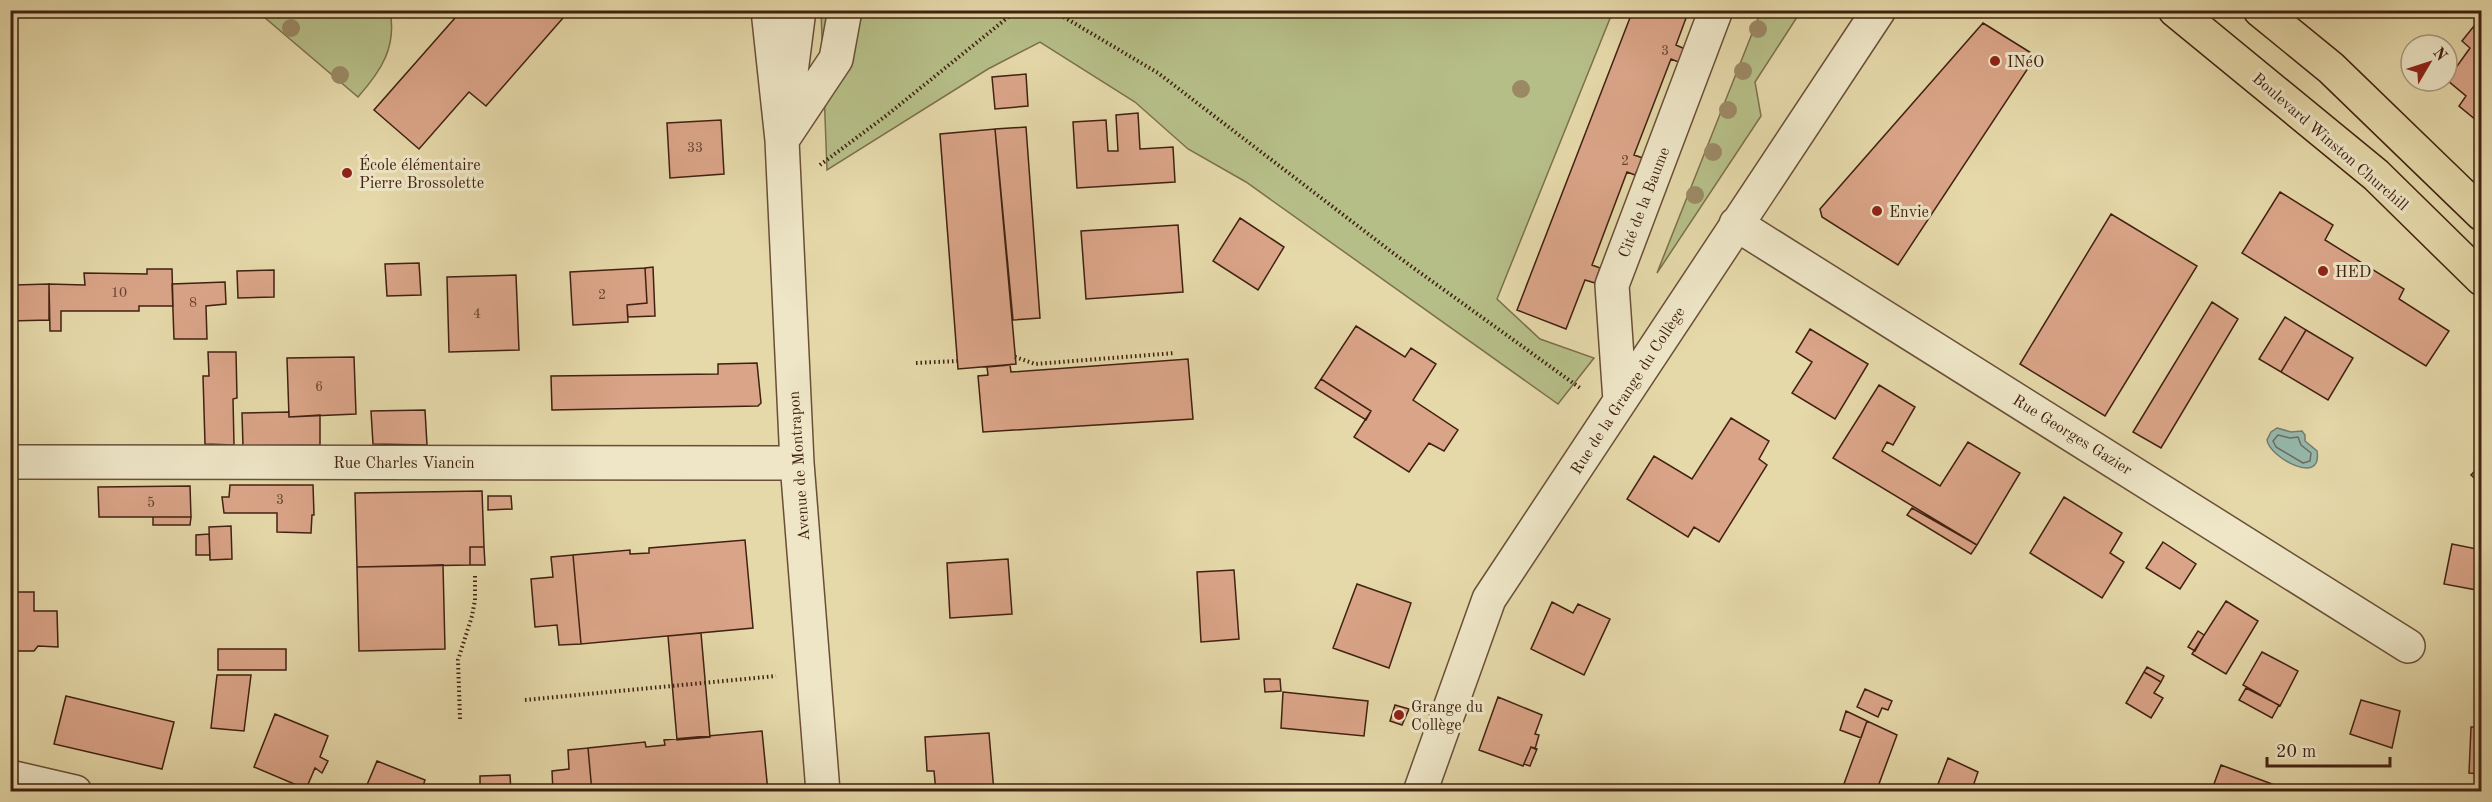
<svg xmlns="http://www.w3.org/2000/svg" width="2492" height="802" font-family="'Old Standard TT',serif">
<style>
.green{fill:#b6be87;stroke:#7c704c;stroke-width:1.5}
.water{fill:#96b9ad;stroke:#747c6f;stroke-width:1.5}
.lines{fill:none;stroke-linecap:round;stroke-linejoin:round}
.shore{stroke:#6c6d5f;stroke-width:1.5}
.building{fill:#daa488;stroke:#412111;stroke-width:1.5}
.minor-casing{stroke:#6a4f37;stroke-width:36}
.major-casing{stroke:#412111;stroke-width:36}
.path{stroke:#412111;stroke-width:4;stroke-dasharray:1.5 3;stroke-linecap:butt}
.minor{stroke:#eee6c7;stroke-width:33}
.major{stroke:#e5d8a9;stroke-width:33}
.tree{fill:#9b8965}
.poi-dot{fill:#8f2418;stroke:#eee6c7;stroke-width:2}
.labels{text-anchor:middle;stroke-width:6;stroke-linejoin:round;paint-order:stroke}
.number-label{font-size:14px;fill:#67422f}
.poi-label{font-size:16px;fill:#412111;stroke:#eee6c7;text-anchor:start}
.street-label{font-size:16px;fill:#412111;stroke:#eee6c7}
</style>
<rect width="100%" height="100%" fill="#e5d8a9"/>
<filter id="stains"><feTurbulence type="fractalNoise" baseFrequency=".00333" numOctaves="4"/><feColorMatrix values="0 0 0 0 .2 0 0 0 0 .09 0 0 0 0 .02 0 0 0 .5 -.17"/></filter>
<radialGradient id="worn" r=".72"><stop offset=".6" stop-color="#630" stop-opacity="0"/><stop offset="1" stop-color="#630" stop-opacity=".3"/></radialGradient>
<path class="green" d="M257,11h133c7,36 -9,60 -32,86z
M821,11h792l-116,288 43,40 54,19 -36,46 -312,-222 -58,-33 -53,-47 -95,-60 -52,27 -161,101z
M1761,11h40l-46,71 6,34 -104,157z"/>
<path class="water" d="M2277,428l14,4 11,-1 3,4v6l12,10c6,36 -48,6 -50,-11l4,-8z"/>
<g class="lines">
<path class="shore" d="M2278,435l12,3 8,-1 3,8 10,8 -1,8 -7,2 -27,-16 -3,-6z"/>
</g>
<path class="building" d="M462,10h108l-84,96 -17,-14 -50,57 -45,-39z
M1633,10h56l-13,35 9,4 -4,14 -10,-4 -37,96 9,3 -8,17 -8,-3 -35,93 8,3 -5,15 -10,-3 -19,49 -49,-19z
M1983,23l53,33 -138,209 -76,-48 -2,-8z
M2474,26l8,6v93l-23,-19 7,-10 -19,-16 23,-32 -8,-7z
M1026,74l2,32 -33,3 -3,-32z
M1138,113l2,36 33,-2 2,35 -98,6 -4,-66 33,-2 2,31h10l-2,-36z
M721,120l3,54 -54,4 -3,-55z
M1026,127l14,191 -27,2 -18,-191z
M995,129l21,235 -58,5 -18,-235z
M2280,192l53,33 -8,15 79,49 -5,10 50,32 -23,35 -184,-113z
M2111,214l86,52 -92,150 -85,-52z
M1240,218l44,29 -26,43 -45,-29z
M1178,225l5,67 -97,7 -5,-68z
M419,263l2,32 -34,1 -2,-32z
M653,267l2,49 -27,1 -1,-12 20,-2 -2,-35z
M645,268l2,35 -20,2 1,17 -55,3 -3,-53z
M147,269h25l1,37h-34v5h-78v20h-11l-1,-47 36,1 -1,-12 63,1z
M274,270v27l-36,1 -1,-27z
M10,275h3l1,10 35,-1v36l-39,1z
M516,275l3,75 -70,2 -2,-75z
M225,282l1,22 -20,2 1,33h-33l-2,-55z
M2212,302l26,17 -77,129 -28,-16z
M2285,317l21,13 -25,42 -22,-13z
M1356,326l49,31 6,-9 25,16 -23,36 45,30 -14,21 -15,-8 -20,29 -55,-35 17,-26 -50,-32z
M1810,329l58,35 -33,55 -43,-26 20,-31 -16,-10z
M2306,330l47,28 -25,42 -47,-28z
M208,352h28l1,46 -4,1 1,46 -29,-1 -2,-68h6z
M354,357l2,57 -67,3 -2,-59z
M1188,359l5,60 -210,13 -5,-56 10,-1 -1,-8 23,-2 1,7z
M757,363l4,40 -3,3 -206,4 -1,-34 167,-2v-10z
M1321,379l50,32 -5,9 -51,-32z
M1879,385l36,22 -22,38 -6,-3 -5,9 58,35 28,-44 52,31 -43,72 -144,-87z
M425,410l2,35 -54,-1 -2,-33z
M289,412v5l31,-2v30l-77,1 -1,-33z
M1731,418l38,23 -10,18 8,6 -48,77 -25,-15 -6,10 -61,-38 27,-43 38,23z
M2482,464v21l-11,-10z
M230,485h83l1,30h-2l-1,18 -34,-1v-19h-53l-2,-16h7z
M190,486l1,31h-92l-1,-30z
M482,491l2,56h-14v18l-113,2 -2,-74z
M488,496h23l1,13 -24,1z
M2064,497l58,36 -12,20 14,9 -22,36 -72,-45z
M1912,508l65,37 -6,9 -64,-39z
M153,517h38l-1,8h-37z
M231,526l1,33 -22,1 -1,-33z
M209,534l1,21h-14v-20z
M745,540l8,88 -172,16 -8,-89 57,-5v4l19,-1v-5z
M2163,542l33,22 -16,25 -34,-21z
M2452,544l30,6v41l-38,-7z
M470,547h14l1,18h-15z
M573,555l8,89 -22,1 -2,-20 -22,2 -4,-48 22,-2 -2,-20z
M1008,559l4,55 -62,4 -3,-55z
M443,565l2,84 -86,2 -2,-84z
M1234,570l5,69 -38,3 -4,-70z
M1357,584l54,19 -22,65 -56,-20z
M10,592h24v19h23l1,36 -20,-1 -4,5h-24z
M2226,601l32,20 -32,53 -34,-20z
M1552,602l21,11 5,-9 32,15 -26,56 -53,-26z
M2198,631l6,4 -9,16 -7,-4z
M701,633l9,104 -33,3 -9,-104z
M218,649h68v21h-68z
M2262,652l36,19 -18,35 -37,-21z
M2147,667l17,9 -3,6 -17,-10z
M2144,672l17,10 -7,11 9,5 -12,20 -25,-15z
M217,675h34l-7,56 -33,-3z
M1264,679h16l1,12 -16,1z
M2246,688l33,17 -7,13 -33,-18z
M1865,689l27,12 -4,9 -6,-2 -4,9 -21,-10z
M1283,692l85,9 -4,35 -83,-8z
M66,696l108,26 -12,47 -108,-25z
M1498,697l44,18 -7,19 4,1 -4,14 -4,-2 -8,19 -44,-16z
M2361,700l39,11 -8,37 -42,-14z
M1395,705l14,4 -7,16 -12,-4z
M1846,711l21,10 -6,17 -21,-8z
M275,714l53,22 -8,21 8,4 -6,12 -7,-5 -9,21 -52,-22z
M1867,721l30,14 -21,57h-35z
M2471,727h11v47l-13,-1z
M762,731l6,61h-176l-4,-44 57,-6 1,5 19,-2 -1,-5z
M989,733l5,59h-58l-2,-21h-7l-2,-34z
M1531,747l6,2 -7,17 -6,-2z
M588,748l4,44h-39l-1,-21 17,-2 -1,-19z
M1948,758l30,14 -7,20h-36z
M377,761l48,19 -4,12h-57z
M2221,765l51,19 -3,8h-58z
M510,775l1,17h-31v-16z"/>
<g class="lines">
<g class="minor-casing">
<path id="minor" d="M768,10l14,130 15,323 26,329
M789,88l10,-78
M782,140l54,-81 9,-49
M1736,224l672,422
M1620,401l-8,-116 104,-275
M10,462l787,1
M10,777l65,15
M1420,792l69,-193 390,-589"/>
</g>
<g class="major-casing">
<path id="major" d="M2175,10l201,165 106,104
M2260,10l71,58 151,146"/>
</g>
<path class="path" d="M1052,10l106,63 239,183 183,132
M820,165l67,-50 130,-105
M1015,357l20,7 140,-11
M916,363l41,-2
M525,700l251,-24
M460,719l-2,-59 14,-44 3,-16v-27"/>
<use href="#minor" class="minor"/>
<use href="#major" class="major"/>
</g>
<g class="tree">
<circle cx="291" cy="28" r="9"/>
<circle cx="1758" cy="29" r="9"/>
<circle cx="1743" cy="71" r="9"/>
<circle cx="340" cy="75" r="9"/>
<circle cx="1521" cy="89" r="9"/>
<circle cx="1728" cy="110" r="9"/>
<circle cx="1713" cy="152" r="9"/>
<circle cx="1695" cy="195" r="9"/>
</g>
<g class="poi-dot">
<circle cx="1995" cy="61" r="6"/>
<circle cx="347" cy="173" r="6"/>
<circle cx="1877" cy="211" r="6"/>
<circle cx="2323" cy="271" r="6"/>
<circle cx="1399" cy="715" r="6"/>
</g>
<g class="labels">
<g class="number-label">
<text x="1665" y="55">3</text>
<text x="695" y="152">33</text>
<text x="1625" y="165">2</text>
<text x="119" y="297">10</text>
<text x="602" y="299">2</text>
<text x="193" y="307">8</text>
<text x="477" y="318">4</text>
<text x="319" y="391">6</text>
<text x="280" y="504">3</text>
<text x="151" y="507">5</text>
</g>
<g class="poi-label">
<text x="2007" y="67">INéO</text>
<text x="359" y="170">École élémentaire<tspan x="359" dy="18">Pierre Brossolette</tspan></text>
<text x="1889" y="217">Envie</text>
<text x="2335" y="277">HED</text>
<text x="1411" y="712">Grange du<tspan x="1411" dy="18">Collège</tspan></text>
</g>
<g class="street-label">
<text transform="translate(2331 141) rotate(41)" y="6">Boulevard Winston Churchill</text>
<text transform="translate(1643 202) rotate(-69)" y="6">Cité de la Baume</text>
<text transform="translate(1627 390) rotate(-57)" y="6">Rue de la Grange du Collège</text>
<text transform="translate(2073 434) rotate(32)" y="6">Rue Georges Gazier</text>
<text x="404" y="468">Rue Charles Viancin</text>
<text transform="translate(798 466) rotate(-94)" y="6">Avenue de Montrapon</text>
</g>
</g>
<rect width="2492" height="802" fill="none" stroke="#e5d8a9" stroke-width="36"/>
<rect x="12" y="12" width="2468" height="778" fill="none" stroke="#412111" stroke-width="3"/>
<rect x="18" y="18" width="2456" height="766" fill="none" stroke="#412111" stroke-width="1.5"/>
<g transform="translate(2429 63) rotate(51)"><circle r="28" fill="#eee6c7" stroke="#a9977e" stroke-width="1.5"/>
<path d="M0-4.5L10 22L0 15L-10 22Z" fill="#8f2418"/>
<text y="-9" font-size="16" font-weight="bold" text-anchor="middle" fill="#412111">N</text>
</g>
<path d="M2267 757v9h123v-9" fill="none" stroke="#412111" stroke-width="3"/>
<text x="2276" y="757" font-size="18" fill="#412111" stroke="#eee6c7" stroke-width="4.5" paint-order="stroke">20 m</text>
<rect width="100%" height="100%" filter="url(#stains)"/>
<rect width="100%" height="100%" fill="url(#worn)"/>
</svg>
